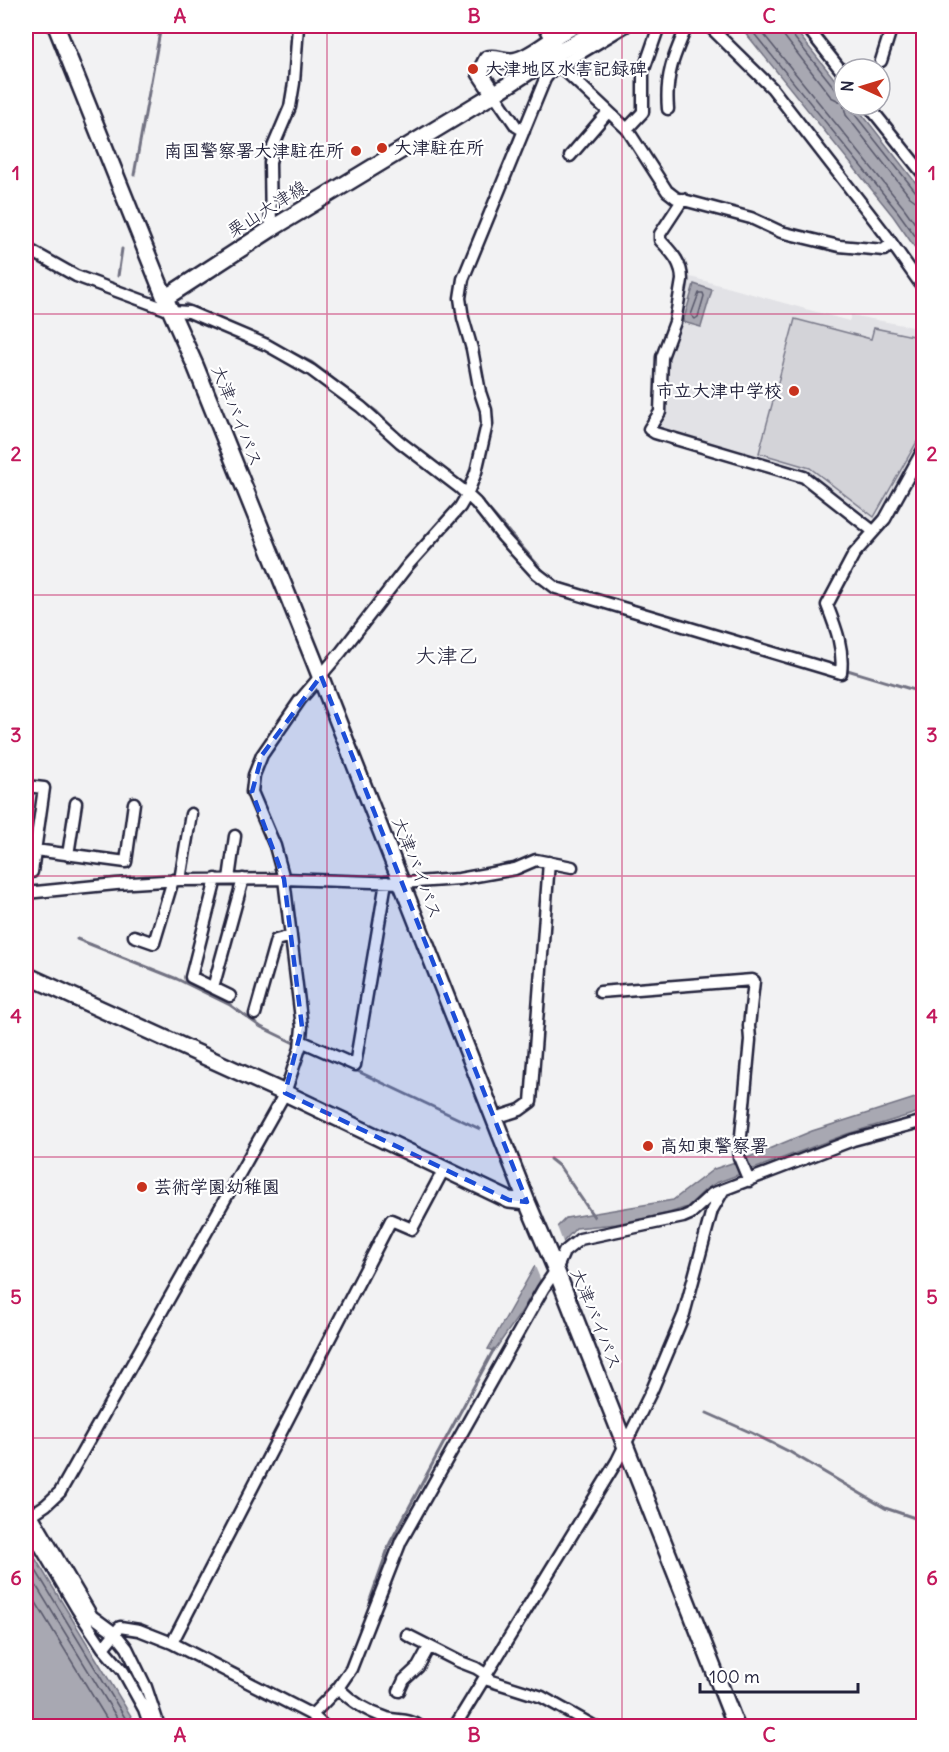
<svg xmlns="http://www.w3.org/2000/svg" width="949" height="1752" font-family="Delius,'Klee One',sans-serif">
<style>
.built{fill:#e2e2e6}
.green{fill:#d3d3d8;stroke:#7a7a8a;stroke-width:1.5}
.water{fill:#a8a8b2;stroke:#727282;stroke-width:1.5}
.pier{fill:#f2f2f3}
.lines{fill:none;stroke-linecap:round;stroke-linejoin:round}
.shore{stroke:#58586b;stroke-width:1.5}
.stream{stroke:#727282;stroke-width:3}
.street-casing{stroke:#22223b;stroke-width:15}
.secondary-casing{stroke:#22223b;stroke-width:20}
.street{stroke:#fff;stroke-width:10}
.secondary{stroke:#fff;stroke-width:15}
.marked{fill:#1d4ed8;fill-opacity:0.2;stroke:#1d4ed8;stroke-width:4.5;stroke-dasharray:12 8;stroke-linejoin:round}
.grid{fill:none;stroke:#c2185b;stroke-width:1.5;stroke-opacity:0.55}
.poi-dot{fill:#c8321e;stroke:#fff;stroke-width:2}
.labels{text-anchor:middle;stroke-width:4.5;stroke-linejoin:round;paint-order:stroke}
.poi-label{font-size:18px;font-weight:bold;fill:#22223b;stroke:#fff;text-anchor:start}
.street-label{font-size:18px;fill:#22223b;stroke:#fff}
.quarter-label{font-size:21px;fill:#22223b;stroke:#fff}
.neatline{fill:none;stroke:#c2185b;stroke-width:2}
.grid-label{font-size:20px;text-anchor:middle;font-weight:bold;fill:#c2185b}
</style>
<rect width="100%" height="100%" fill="#f2f2f3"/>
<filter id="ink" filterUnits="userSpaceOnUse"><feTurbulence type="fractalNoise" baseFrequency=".0167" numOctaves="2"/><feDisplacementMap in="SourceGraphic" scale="12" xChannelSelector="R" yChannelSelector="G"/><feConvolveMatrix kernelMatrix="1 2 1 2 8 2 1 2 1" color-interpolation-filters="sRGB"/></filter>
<g filter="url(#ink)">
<path class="built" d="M687,276l162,45 2,-6 72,14v108l-47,82h-5l-62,-47 -152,-46 8,-66z"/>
<path class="green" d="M795,319l76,20 3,-11 49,10v93l-49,86 -64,-49 -51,-15z"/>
<path class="water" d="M740,26h52l52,65v14h11l68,87v67l-30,-43z
M694,284l18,6 -11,37 -18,-5z
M915,1098h8v13l-76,23 -131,49 -10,6 -19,18 -18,6 -53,11 -40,4 -13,14 -43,72 -26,37 -6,-2 69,-122 9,-9 107,-18 41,-31 33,-11 65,-27z
M26,1543l108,178 2,5h-110z"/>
<path class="pier" d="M556,1224l8,21 -22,38 -8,-19z"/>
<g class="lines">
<path class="shore" d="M748,26l150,186 26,36
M757,26l147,182 20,28
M780,26l4,10 47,61 12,6 3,12 64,82 7,5 7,1
M788,26l1,5 48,60 7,3
M851,105l1,6 64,81 8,3
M699,293h4l1,3 -6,21 -3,2 -4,-4z
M26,1554l104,172
M26,1569l96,157
M26,1586l85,140"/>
<path class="stream" d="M134,175l27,-149
M118,276l4,-27
M186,304l42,19
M283,348l28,14 66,50 24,24
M477,496l68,77
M554,581l14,5
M672,617l20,6
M844,669l80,24
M77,939l100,40 53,26 31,22 33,16
M353,1069l127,60
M550,1159l10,8 34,50
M707,1413l45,20 38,19 95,56 39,13
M370,1600l20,-57 104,-194"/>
<g class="street-casing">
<path id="street" d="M659,26l-16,46v40l-16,17 40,62 9,7 75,20 30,14 58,14 45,4 7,-7
M709,26l63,62 114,147 38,54
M806,26l38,48
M554,39l25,-13
M881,61l11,-35
M560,66l67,63
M494,94l22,32 8,5
M868,105l56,70
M668,109c-3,-34 6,-53 19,-83
M570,156l38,-44
M683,199l-23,35v6c11,12 22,22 22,40l-7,42 -13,35 -2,55 -11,17 6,4 149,44 69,54
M271,229l-1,-66 3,-16 17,-40 4,-24 4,-57
M26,248l50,28 95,35 18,1 78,33 44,25 50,37 39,35 60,46 16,15 27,34 32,35 21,16 285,85c3,-25 -5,-45 -14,-68l27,-51 31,-35 39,-71
M26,786l18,2 -12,84
M35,850l91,12 8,-59
M68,855l8,-52
M216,879l-25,98 39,19
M229,879l6,-43
M180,880l11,-66
M26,893l90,-9 64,-4 104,-1 118,4 57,-4 56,-10 21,-9 36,7
M134,936l20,7 19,-63
M213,988l30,-109
M600,992l152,-12 2,1 -5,45 1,14 -11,117 10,24
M255,1014l21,-74 15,-4
M301,1041l54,24 31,-183
M495,1118l25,-8 11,-8 18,-240
M26,1504l66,112 23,17 12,15 19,39 13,39
M31,1515l15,-10 14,-13 225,-399 15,-45 2,-21 -18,-148 -9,-33 -23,-54 2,-17 8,-20 38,-55 41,-48 68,-88 51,-57 7,-12 9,-23 11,-48 -1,-14 -6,-18 -8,-43 -9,-31 -3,-20 3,-19 82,-200 6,-8 75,-45
M26,1523l51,86 26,39 20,23 21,38 6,17
M407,1635l51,26 18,7 11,7
M172,1643l219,-423 21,9 32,-60
M103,1648l17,-21 19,3 33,13 140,72 12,11
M485,1679l57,18 52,29
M338,1688c14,14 30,24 49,30 12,3 22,1 32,8
M399,1691l5,-11 14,-13 11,-20
M312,1715l26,-27 13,-19 50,-128 142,-252 13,-19 8,-18 16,-13 103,-22 7,-3 22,-20 141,-54 71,-19
M455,1726l162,-265 35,-71 32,-76 28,-104 11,-19"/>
</g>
<g class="secondary-casing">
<path id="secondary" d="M56,26l109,272 30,67 118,293 214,544 29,68 180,456
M494,94l-14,-21 7,-14c9,-2 15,2 24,2 14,0 31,-15 43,-22l-7,-13
M165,298l106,-69 223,-135 65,-42 47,-26
M26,975l259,118 224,107 18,2"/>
</g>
<use href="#street" class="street"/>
<use href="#secondary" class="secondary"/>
</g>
</g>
<path class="marked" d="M321,676l206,526 -18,-2 -224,-107 17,-66 -18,-148 -32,-87 10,-37z"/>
<path class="grid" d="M327,26v1700M622,26v1700M26,314h898M26,595h898M26,876h898M26,1157h898M26,1438h898"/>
<g class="poi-dot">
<circle cx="473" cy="69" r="6"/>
<circle cx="382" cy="148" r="6"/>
<circle cx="356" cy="151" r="6"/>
<circle cx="794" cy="391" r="6"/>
<circle cx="648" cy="1146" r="6"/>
<circle cx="142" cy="1187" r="6"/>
</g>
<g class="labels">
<g class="poi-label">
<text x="485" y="75">大津地区水害記録碑</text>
<text x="394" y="154">大津駐在所</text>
<text x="344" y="157" text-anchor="end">南国警察署大津駐在所</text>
<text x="782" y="397" text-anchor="end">市立大津中学校</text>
<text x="660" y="1152">高知東警察署</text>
<text x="154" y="1193">芸術学園幼稚園</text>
</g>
<g class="street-label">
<text transform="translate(267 209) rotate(-32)" y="6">栗山大津線</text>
<text transform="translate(237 416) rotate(68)" y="6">大津バイパス</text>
<text transform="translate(417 868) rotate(69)" y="6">大津バイパス</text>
<text transform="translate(596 1319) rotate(68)" y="6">大津バイパス</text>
</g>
<g class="quarter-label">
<text x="447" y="663">大津乙</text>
</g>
</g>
<rect width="949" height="1752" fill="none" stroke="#fff" stroke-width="66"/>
<g transform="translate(862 87) rotate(274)"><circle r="28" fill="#ffffff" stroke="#a7a7b1" stroke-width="1.5"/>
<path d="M0-4.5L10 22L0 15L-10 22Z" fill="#c8321e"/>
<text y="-9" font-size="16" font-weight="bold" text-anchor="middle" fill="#22223b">N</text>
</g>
<path d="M700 1683v9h158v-9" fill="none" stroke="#22223b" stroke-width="3"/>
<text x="709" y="1683" font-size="18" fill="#22223b" stroke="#ffffff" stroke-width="4.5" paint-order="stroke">100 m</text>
<rect x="33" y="33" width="883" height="1686" class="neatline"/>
<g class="grid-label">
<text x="180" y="23">A</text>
<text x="474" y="23">B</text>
<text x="769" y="23">C</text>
<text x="16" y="180">1</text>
<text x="932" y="180">1</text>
<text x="16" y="461">2</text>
<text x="932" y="461">2</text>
<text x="16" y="742">3</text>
<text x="932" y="742">3</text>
<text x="16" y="1023">4</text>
<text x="932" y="1023">4</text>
<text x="16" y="1304">5</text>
<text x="932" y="1304">5</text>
<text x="16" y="1585">6</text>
<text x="932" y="1585">6</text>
<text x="180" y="1742">A</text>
<text x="474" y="1742">B</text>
<text x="769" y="1742">C</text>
</g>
</svg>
